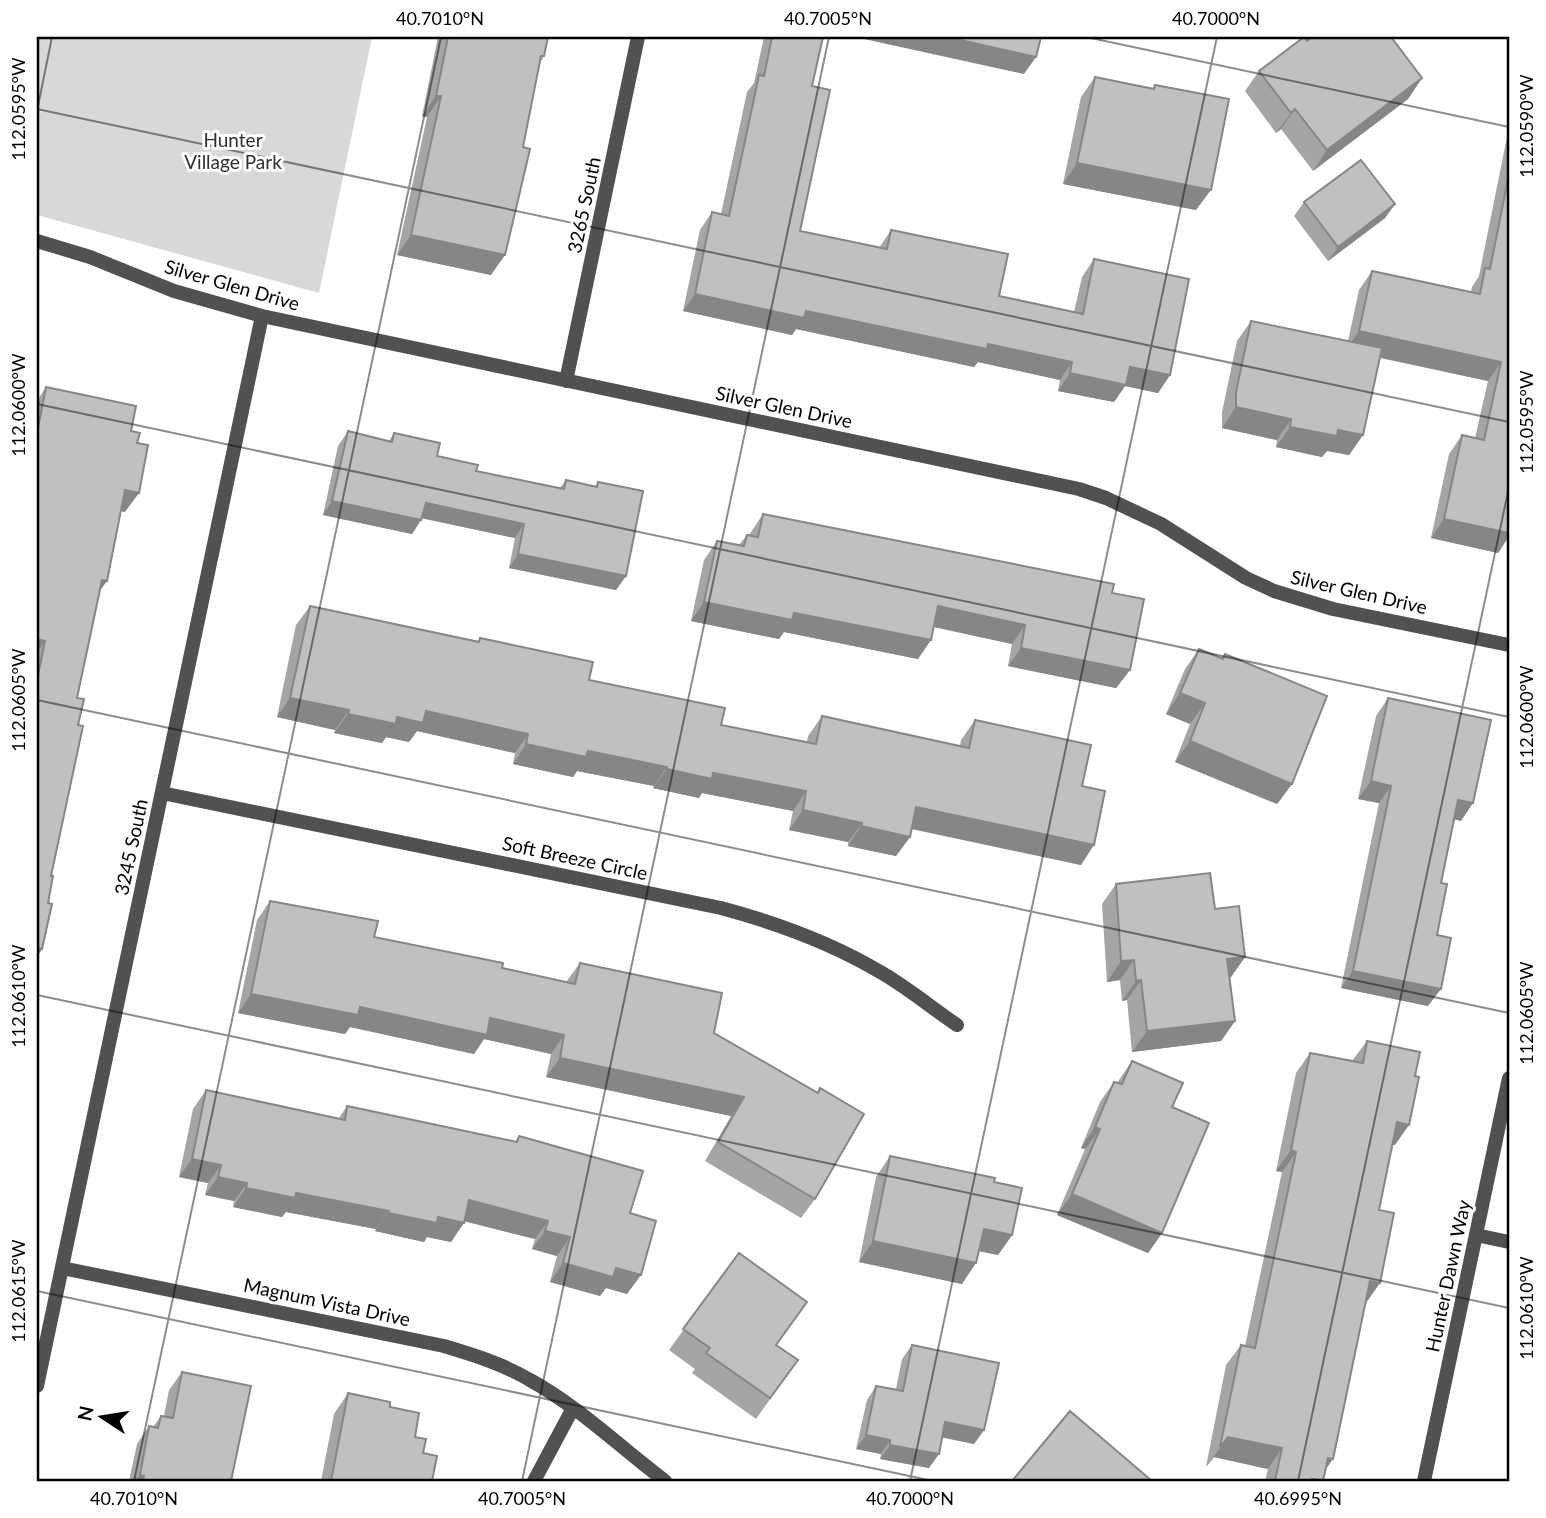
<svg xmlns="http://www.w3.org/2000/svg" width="1546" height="1518" font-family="Lato,sans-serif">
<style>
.green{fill:#d8d8d8}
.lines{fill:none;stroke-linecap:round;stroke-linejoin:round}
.minor{stroke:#515151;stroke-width:14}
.wall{fill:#a5a5a5}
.shaded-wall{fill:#868686}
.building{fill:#c0c0c0;stroke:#868686;stroke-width:2}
.ticks{fill:none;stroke:#000;stroke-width:2;stroke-opacity:0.45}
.labels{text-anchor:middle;stroke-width:6;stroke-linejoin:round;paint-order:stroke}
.park-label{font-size:19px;fill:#2f2f2f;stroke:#fff}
.street-label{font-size:19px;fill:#000;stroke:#fff}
.neatline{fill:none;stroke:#000;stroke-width:2.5}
.ticks-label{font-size:18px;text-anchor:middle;fill:#000}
</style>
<rect width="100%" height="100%" fill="#fff"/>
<path class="green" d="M37,37h335l-53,256 -282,-78z"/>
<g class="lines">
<path class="minor" d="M37,241l53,16 84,34 88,25 817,173 27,9 55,26 85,54 28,13 59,18 176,36
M566,381l72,-344
M162,793l559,115c56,15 111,35 161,65 26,15 50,35 75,52
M1476,1235l33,7
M62,1268l382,78c30,9 59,18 86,34 49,27 90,67 135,101
M37,1386l225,-1070
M534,1481l39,-73
M1424,1481l85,-403"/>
</g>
<path class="wall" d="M438,37h110l-4,19 -4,7 -49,212 -94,-20 30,-138 -5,-1z
M764,37h59l-11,49 -12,145 79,17 12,-18 108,66 75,16 8,-35 12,-18 76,116 -12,18 -33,-7 -11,16 -56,-11 2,-11 -82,-18 -4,5 -178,-38 -4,6 -109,-24 17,-81 12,-18 9,2 26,-122 7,-9z
M1307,41l115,37 -14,21 -95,72 -32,-42 -5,4 -31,-42 14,-20z
M1095,77l58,11 2,-3 41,125 -133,-26 18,-87z
M1509,127v409l-11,17 -67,-15 18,-84 13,-19 13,3 13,-57 -108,-23 -17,77 -14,20 -22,-4 -5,6 -46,-10 1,-7 -55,-12v-16l15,-71 14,-20 97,20 11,-51 13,-19 99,21 1,-5 7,-11z
M1304,202l91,2 -10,14 -57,43 -34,-45z
M46,387l85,44 -6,81 -4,-1 -21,79 -23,108 1,27 -27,151 -9,73 -5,8v-556z
M348,431l41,10 5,-8 43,23 39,15 84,17 6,-8 29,6 3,-4 28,94 -10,14 -107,-22 6,-30 -93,-20 -10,16 -89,-19 15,-69z
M763,514l349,79 18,77 -14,18 -108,-22 4,-22 -78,-17 -16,32 -134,-27 -5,7 -88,-18 13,-61 13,-19 22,4 8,-10h2z
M310,606l168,35 2,-3 109,42 132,45 86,17 1,-6 14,-20 138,30 1,-6 14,-20 107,66 -1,79 -170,-37 -1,9 -14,19 -48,-10v-4l-59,-12 4,-19 -91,-18 -3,5 -46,-10 1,-2 -77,-15 -4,6 -60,-13 2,-11 -98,-22 -8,11 -23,-5 -4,6 -48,-10 1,-3 -58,-13 19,-92z
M1199,649l22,9 4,-4 67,130 -15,20 -102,-42 15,-38 -24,-10 19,-45z
M1388,698l73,123 -7,-2 -13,64 -4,52 -9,71 -87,-18 38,-185 -21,-4 18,-83z
M1116,884l129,73 -14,20 -1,1 5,43 -14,20 -89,11 -5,-52 -5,1 -2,-21 -13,2 -5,-78z
M270,901l104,36 192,45 14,-19 134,70 103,60 3,-5 -5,111 -14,19 -96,-57 26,-45 -185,-39 5,-23 -67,-15 -10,15 -124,-27 -5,7 -107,-21 19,-93z
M1367,1041l28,104h-2l-14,65 -13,93 -43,178h-58l3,-12 -54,-12 -8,10 20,-102 15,-20 4,1 37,-174 -6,-1 20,-98 14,-20 42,8z
M1132,1061l40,46 -10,126 -14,20 -91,-38 28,-66 -4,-1 19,-46 14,-20 3,1z
M206,1090l133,28 8,-12 168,36 4,-6 111,77 -3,81 -21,-6 -6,8 -50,-14 7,-26 -25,-7 3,-10 -71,-18 -13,21 -24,-5 -3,5 -49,-11 1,-2 -90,-17 -4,5 -49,-10 1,-6 -29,-6 3,-12 -29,-6 14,-68z
M890,1156l104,26 18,53 -14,20 -19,-4 -17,33 -103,-22 17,-85z
M739,1253l38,92 21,15 -42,59 -64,-46 3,-4 -26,-19z
M912,1345l72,85 -10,14 -32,-7 -13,31 -49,-9 1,-5 -25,-5 11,-49 9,-14 20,3 6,-30z
M182,1372l49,109h-102l8,-37 12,-18 4,1 8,-11h3l5,-26z
M348,1393l42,14 25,30 8,16 9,28h-111l13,-67z"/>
<path class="shaded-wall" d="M855,37h92l89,20 -12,17z
M1422,78l-14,21 -95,72 14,-21z
M436,96h5l-14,21 -5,-1z
M1295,109l-14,20 -5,4 15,-20z
M1077,163l134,27 -15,20 -133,-26z
M1395,204l-10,14 -57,43 10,-14z
M411,235l94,20 -14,20 -94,-20z
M695,294l111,17 182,33 84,18 -12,18 -82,-18 -4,5 -178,-38 -4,6 -109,-24z
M1359,331l142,31 -13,19 -142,-31z
M1130,367l40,8 -12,18 -33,-7 -11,16 -56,-11 12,-18z
M1236,407l55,12 -14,21 -55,-12z
M1290,427l48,3 25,5 -14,20 -22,-4 -5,6 -46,-10z
M125,490l14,3 -14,19 -14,-3z
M332,501l89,19 -9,14 -89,-19z
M426,503l98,21 -9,14 -99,-21z
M1444,519l65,14v3l-11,17 -67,-15z
M518,554l108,22 -10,14 -107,-22z
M102,580l5,1 -14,19z
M704,602l90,11 137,27 -13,19 -134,-27 -5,7 -88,-18z
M938,606l87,19 -13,19 -87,-19z
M37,639l8,2 -8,12z
M1021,648l109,22 -14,18 -108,-22z
M1180,693l25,10 -15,21 -24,-10z
M290,698l59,12 -14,20 -58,-13z
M426,711l102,23 -13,19 -98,-22 -8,11 -23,-5 -4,6 -48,-10 14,-19 49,3z
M1190,741l102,43 -15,20 -102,-42z
M526,744l62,7 79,16 -13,19 -77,-15 -4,6 -60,-13z
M667,769l46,4 93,18 -13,20 -91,-18 -3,5 -46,-10z
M1371,781l20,5 -12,17 -21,-4z
M1458,800l15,3 -12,18 -15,-4z
M916,807l178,38 -13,20 -179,-38z
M803,810l59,13 -14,19 -59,-12z
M861,826l49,11 -14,19 -48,-10z
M37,948l5,1 -5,8z
M1245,957l-14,20 -18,2 14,-20z
M1134,960l-14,20 -13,2 14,-21z
M1353,971l88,18 -13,17 -87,-18z
M1141,980l-14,20 -5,1 14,-20z
M251,994l109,13 130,11 74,17 -13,19 -67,-15 -10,15 -124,-27 -5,7 -107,-21z
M1235,1021l-14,20 -89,11 15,-21z
M560,1058l184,39 -13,19 -185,-39z
M1397,1122l12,3 -14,20 -12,-2z
M1095,1127l5,2 -15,20 -4,-1z
M1291,1150l5,2 -14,20 -6,-1z
M192,1159l29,6 -13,18 -29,-6z
M218,1177l29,6 -13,18 -29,-6z
M246,1188l50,5 93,18 -13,18 -90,-17 -4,5 -49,-10z
M1072,1194l90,39 -14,20 -91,-38z
M469,1200l79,21 -13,18 -79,-20z
M388,1213l50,4 26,6 -13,19 -24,-5 -3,5 -49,-11z
M984,1229l28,6 -14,20 -29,-6z
M545,1231l25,6 -13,19 -25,-7z
M873,1241l103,22 -14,21 -103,-22z
M563,1263l53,5 25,7 -14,19 -21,-6 -6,8 -50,-14z
M1370,1281l10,2 -14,20 -10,-2z
M945,1422l39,8 -10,14 -39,-8z
M866,1435l24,5 -9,14 -25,-5z
M1228,1437l54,11 -14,21 -54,-12 -8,10z
M890,1445l49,9 -10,14 -49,-9z
M1328,1458l5,1 -14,20z
M140,1475l4,1 -4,5h-5z"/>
<path class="building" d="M448,37h100l-4,19h-3l-18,91 7,2 -25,106 -94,-20 30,-139h-5z
M772,37h51l-11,49 18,4 -30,141 87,18 4,-19 117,24 -9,42 84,18 11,-55 95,20 -19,96 -40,-8 -4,18 -56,-12 2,-11 -84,-18 -1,5 -181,-38 -2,7 -109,-24 17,-82 17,4 30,-141 5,1z
M947,37h94l-5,20z
M1304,37l3,4 5,-4h79l31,41 -95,72 -32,-41 -4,4 -32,-42z
M1095,77l59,12 1,-4 74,14 -18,91 -134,-27z
M1361,160l34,44 -57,43 -34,-45z
M1509,174v359l-65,-14 18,-84 22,5 17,-78 -142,-31 13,-60 108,23 5,-26 5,1z
M1251,321l131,27 -19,87 -25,-5 -1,6 -47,-9 1,-8 -55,-12v-15z
M46,387l90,19 -5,25 9,2 -3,10 11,2 -9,48 -14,-3 -18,91 -5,-1 -25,118 7,1 -6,26 5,1 -32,150h2l-5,27 4,1 -10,45 -5,-1v-268l8,-39 -8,-2v-206z
M348,431l44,11 2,-9 46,10 -3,13 41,9 -2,6 88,18 2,-9 31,7 1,-5 45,9 -17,85 -108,-22 6,-30 -98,-21 -5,17 -89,-19z
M763,514l351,70 -2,9 32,6 -14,71 -109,-22 4,-23 -87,-19 -7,34 -137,-27 -2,7 -88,-18 13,-61 27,5 3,-11 11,2z
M310,606l169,36 1,-4 113,24 -4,18 136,28 -4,17 95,19 6,-28 147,32 6,-28 116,25 -9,41 23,5 -11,54 -178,-38 -6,30 -49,-11 1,-3 -59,-13 3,-19 -93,-18 -1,6 -45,-10v-2l-79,-16 -2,6 -60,-13 2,-10 -102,-23 -3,12 -26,-6 -1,7 -48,-10 1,-4 -59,-12z
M1199,649l24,10 2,-5 102,42 -35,88 -102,-43 15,-38 -25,-10z
M1388,698l103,22 -18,83 -15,-3 -17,83 6,1 -10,51 14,3 -10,51 -88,-18 38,-185 -20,-5z
M1210,873l5,36 24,-3 6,51 -18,2 8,62 -88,10 -6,-51 -5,1 -2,-21 -13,1 -5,-77z
M270,901l108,20 -4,16 129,26 -1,5 73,16 5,-21 142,30 -8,40 104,60 2,-5 44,26 -49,85 -97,-57 26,-45 -184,-39 4,-23 -74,-17 -3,17 -127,-28 -2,8 -107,-21z
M1367,1041l53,11 -5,24 4,1 -10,48 -12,-3 -18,88 15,3 -14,70 -10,-2 -37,178 -5,-1 -5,23 -11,-2v2h-37l7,-33 -54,-11 -8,10 21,-102 14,3 41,-196 -5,-2 19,-97 53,10z
M1132,1061l51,22 -11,24 37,16 -47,110 -90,-39 28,-65 -5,-2 19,-45 8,2z
M206,1090l139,30 2,-14 170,36 2,-6 124,35 -13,42 26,8 -15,54 -25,-7 -3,9 -50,-14 7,-26 -25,-6 3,-10 -79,-21 -5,23 -26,-6 -1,6 -49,-10 1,-2 -93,-18 -1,5 -49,-10 1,-5 -29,-6 3,-12 -29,-6z
M890,1156l105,22 -1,4 28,6 -10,47 -28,-6 -8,34 -103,-22z
M739,1253l68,49 -31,43 22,15 -28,38 -64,-45 4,-5 -27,-19z
M912,1345l87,18 -15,67 -39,-8 -6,32 -49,-9v-5l-24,-5 10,-49 27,5z
M182,1372l69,14 -20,95h-88l1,-5 -4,-1 9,-49 9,2 3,-12 12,2z
M348,1393l42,9v5l29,6 -4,24 11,2 -3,14 14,3 -5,25h-101z
M1070,1411l82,70h-140z"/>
<path class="ticks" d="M1086,37l423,90M37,109l1472,313M37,111l15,-74M37,404l1472,313M37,700l1472,313M37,995l1472,313M37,1291l896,190M134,1481l307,-1444M522,1481l307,-1444M910,1481l307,-1444M1298,1481l211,-994"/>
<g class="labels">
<g class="park-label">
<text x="233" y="147">Hunter<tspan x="233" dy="22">Village Park</tspan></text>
</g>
<g class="street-label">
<text transform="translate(584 205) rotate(-78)" y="7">3265 South</text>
<text transform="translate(232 285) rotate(16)" y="7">Silver Glen Drive</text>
<text transform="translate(784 407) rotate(12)" y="7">Silver Glen Drive</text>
<text transform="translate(1359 592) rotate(13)" y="7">Silver Glen Drive</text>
<text transform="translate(131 847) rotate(-78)" y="7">3245 South</text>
<text transform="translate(575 858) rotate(12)" y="7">Soft Breeze Circle</text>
<text transform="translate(1448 1276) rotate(-78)" y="7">Hunter Dawn Way</text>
<text transform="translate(327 1302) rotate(12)" y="7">Magnum Vista Drive</text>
</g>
</g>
<rect width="1546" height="1518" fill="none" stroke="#ffffff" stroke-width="77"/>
<g transform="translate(102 1417) rotate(282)" stroke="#ffffff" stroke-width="5" paint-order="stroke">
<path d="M0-5L12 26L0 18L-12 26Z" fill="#000000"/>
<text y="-10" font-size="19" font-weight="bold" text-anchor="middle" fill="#000000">N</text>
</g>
<rect x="38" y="38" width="1470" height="1442" class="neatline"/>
<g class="ticks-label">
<text x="440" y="25">40.7010°N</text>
<text x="828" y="25">40.7005°N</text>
<text x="1216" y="25">40.7000°N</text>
<text transform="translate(19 109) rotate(-90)" y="6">112.0595°W</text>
<text transform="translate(1527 126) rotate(-90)" y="6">112.0590°W</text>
<text transform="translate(19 405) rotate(-90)" y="6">112.0600°W</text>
<text transform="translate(1527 422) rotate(-90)" y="6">112.0595°W</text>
<text transform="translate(19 700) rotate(-90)" y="6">112.0605°W</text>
<text transform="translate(1527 717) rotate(-90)" y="6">112.0600°W</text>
<text transform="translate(19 996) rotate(-90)" y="6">112.0610°W</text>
<text transform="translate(1527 1013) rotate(-90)" y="6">112.0605°W</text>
<text transform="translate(19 1291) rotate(-90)" y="6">112.0615°W</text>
<text transform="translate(1527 1308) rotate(-90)" y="6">112.0610°W</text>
<text x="134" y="1505">40.7010°N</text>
<text x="522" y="1505">40.7005°N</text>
<text x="910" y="1505">40.7000°N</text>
<text x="1298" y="1505">40.6995°N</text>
</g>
</svg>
